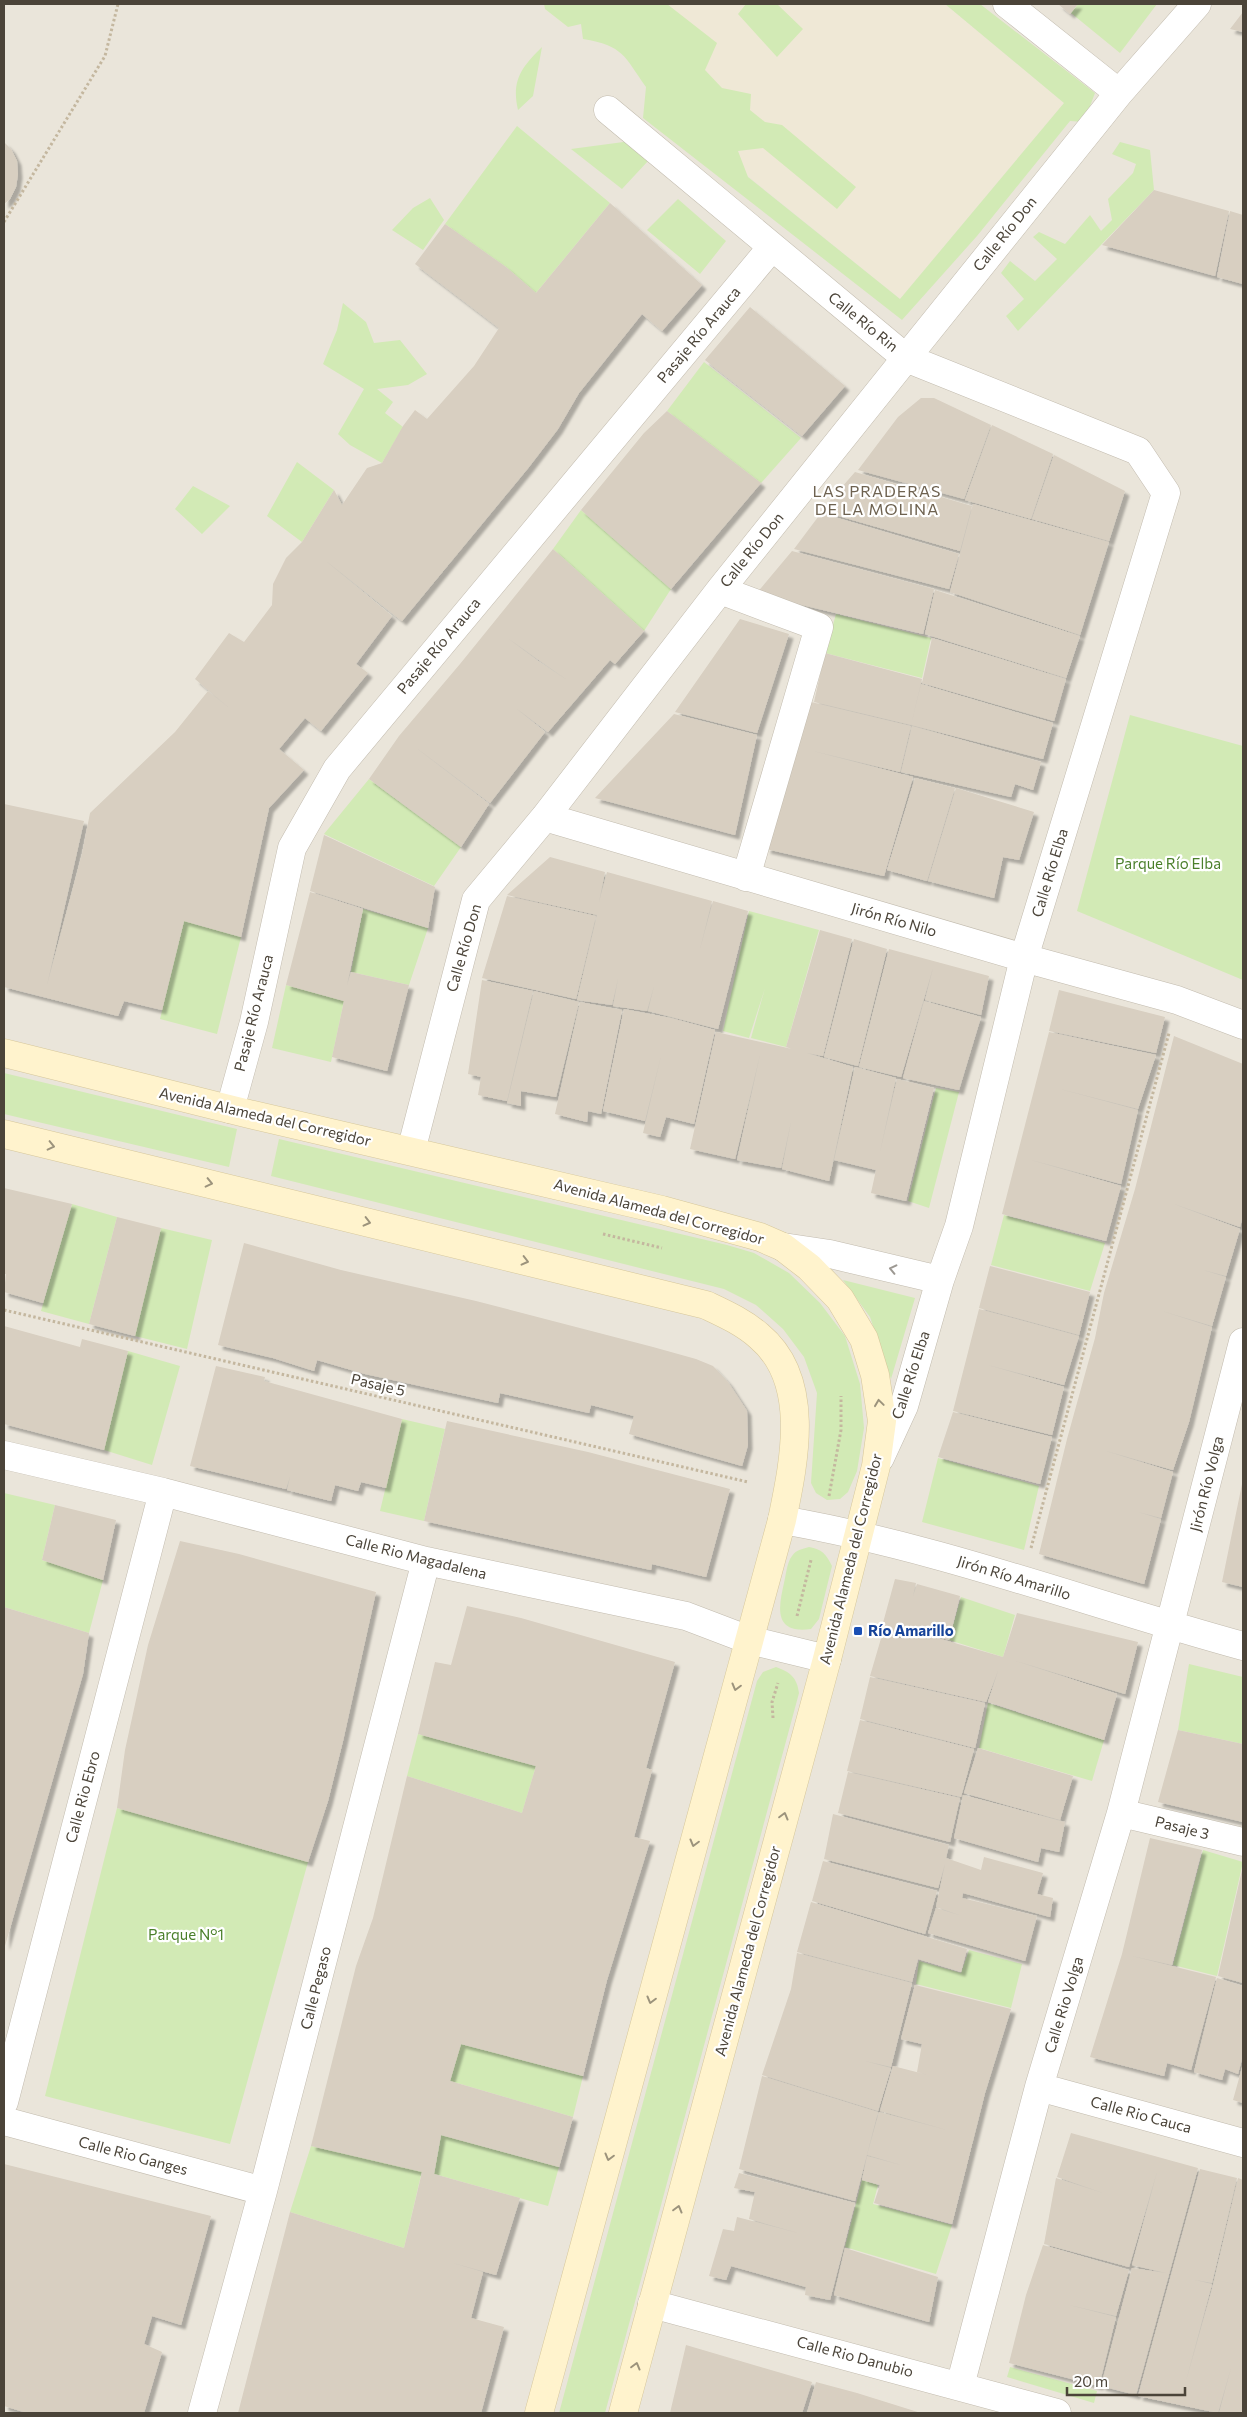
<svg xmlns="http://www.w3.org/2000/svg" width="1247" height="2417" font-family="Commissioner,sans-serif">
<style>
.residential{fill:#eae5da}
.education{fill:#efe8d6}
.green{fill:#d2eab5}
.building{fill:#d8cfc1;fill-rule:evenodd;filter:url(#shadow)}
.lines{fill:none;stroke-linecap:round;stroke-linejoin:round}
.minor-casing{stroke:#c2bbae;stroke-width:29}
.secondary-casing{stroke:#d6c79b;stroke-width:29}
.path{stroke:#c4b79f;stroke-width:3;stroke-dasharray:2.5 2.5;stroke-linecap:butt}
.minor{stroke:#fff;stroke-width:28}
.secondary{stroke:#fff3cd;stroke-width:28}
.oneway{stroke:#9c937c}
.oneway2{stroke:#9c9892}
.transit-dot{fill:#1a4fb4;stroke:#fff;stroke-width:2}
.labels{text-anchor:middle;stroke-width:4.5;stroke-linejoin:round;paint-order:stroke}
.street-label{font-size:15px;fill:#4b4439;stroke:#fff}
.park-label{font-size:15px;fill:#4a7f2a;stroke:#fff}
.transit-label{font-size:15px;font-weight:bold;fill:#164399;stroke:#fff;text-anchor:start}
.neighbourhood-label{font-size:16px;letter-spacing:1px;fill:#6e6250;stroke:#fff}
</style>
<defs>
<filter id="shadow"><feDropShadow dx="4.5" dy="4.5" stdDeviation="1" flood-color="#0004"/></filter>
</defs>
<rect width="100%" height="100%" fill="#f6f3ec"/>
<path class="residential" d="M4,4h1239v2409h-1239z"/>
<path class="education" d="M544,4h401l119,99 -164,196 -234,-189v-29l-85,-58 -13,4 -23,-18z"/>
<path class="green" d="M544,4h123l50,39 -12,27 17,18 29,6 -1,16 15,12 17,3 74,62 -19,22 -74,-61 -25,3 10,26 152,122 164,-196 -119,-99h35l115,89 -11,29 -14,-1 -93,115 -75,84 -259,-202 3,-31c-22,-31 -22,-41 -63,-48l-2,-15 -13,3 -23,-18z
M746,4h31l26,25 -26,28 -39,-43z
M1078,4h79l-37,49 -49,-40z
M542,47l-9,49 -15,14c-7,-30 4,-43 24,-63z
M517,126l93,77 -74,90 -30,-26 -61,-43z
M631,141l17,20 -26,28 -51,-40z
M1120,142l30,8 4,40 -136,141 -12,-15 18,-17 -23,-26 9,-12 25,20 22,-22 -24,-22 6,-5 26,12 25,-29 11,16 11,-11 -4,-21 25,-26 3,-9 -24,-10z
M430,198l14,22 -21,30 -31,-20 21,-22z
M678,199l48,42 -26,33 -53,-44z
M343,303l23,19 8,21 26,-3 27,34 -19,11 -31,4 16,13 -8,11 18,14 -21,36 -32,-18 -12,-11 26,-45 -41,-25 14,-34z
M704,362l97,76 -40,45 -94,-72z
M297,462l37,28 -32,52 -35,-26z
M193,486l37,20 -28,28 -27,-25z
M581,510l90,79 -27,42 -91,-82z
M836,614l95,24 -9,40 -97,-25z
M1130,715l113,31v234l-166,-69z
M369,779l92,68 -27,39 -110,-52z
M363,909l65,19 -19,57 -58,-13z
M749,911l70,19 -33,117 -35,-9 14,-50 -16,50 -26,-7z
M184,921l57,16 -24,97 -57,-15z
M286,985l58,16 -13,61 -59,-14z
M4,1073l233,56 -8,38 -225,-53z
M936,1088l23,4 -30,116 -21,-7z
M279,1139l448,106 27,8 35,20 31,30 25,33 15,48 4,44 -7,43 -9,21 -8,7 -13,1 -11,-7 -5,-10 6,-90 -13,-36 -21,-28 -27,-24 -32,-16 -453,-113z
M72,1204l45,13 -28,107 -48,-13z
M1004,1215l101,28 -15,48 -99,-26z
M161,1228l51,12 -25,109 -52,-13z
M843,1280l72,18 -24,81 -21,-62z
M128,1351l52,15 -28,99 -48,-15z
M402,1419l43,10 -21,92 -44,-10z
M938,1458l101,28 -15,64 -102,-28z
M4,1493l51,12 -13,55 61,20 -14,53 -85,-26z
M809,1547c13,2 17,7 23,19l-13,53 -8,10c-37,5 -33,-20 -27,-46 2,-8 3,-21 8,-27 4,-6 10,-7 17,-9z
M961,1597l54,18 -12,42 -54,-17z
M1189,1664l54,13v67l-65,-14z
M776,1667c14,5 21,10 23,26l-194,720h-46l198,-732 6,-9z
M988,1703l116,37 -12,41 -113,-33z
M418,1734l118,32 -14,47 -115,-37z
M117,1808l191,54 -78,282 -185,-48z
M1203,1850l40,12 -26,114 -44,-11z
M969,1950l53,14 -11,44 -95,-24 3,-23 42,12z
M461,2044l122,32 -10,41 -123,-36z
M441,2135l118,32 -11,39 -114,-32z
M311,2146l111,25 -18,77 -114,-36z
M862,2180l16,5 -5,19 79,21 -16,49 -91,-27z
M1010,2367l87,24 -3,12 -87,-26z"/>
<path class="building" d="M1058,4h20l-8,10z
M1243,12v20l-13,-3z
M4,142l7,7 6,12 1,13 -2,13 -6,12 -6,5z
M1154,190l75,21 -14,65 -113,-31z
M610,203l92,82 -40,46 -20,-17 -63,79 -21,36 -29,38 -127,154 -76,-60 66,55 -36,48 12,9 -47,58 -16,-13 -26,31 25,21 -35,38 -28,129 -57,-16 -22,89 -38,-9 -6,15 -114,-29v-183l80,17 -37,164 35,-131 8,-41 85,-81 33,-41 20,16 -33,-28 34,-46 15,9 28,-37 1,-21 13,-26 16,-16 32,-52 8,15 25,-37 15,-5 21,-37 12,-16 12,9 47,-53 25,-38 -84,-64 30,-40 61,43 30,26z
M1230,211l13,4v69l-26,-7z
M750,307l95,79 -43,50 -97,-76z
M921,398h13l57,27 -27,74 -106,-29 40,-53z
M667,411l94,72 -90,106 -90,-79 63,-77z
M992,425l61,29 -22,65 -66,-19z
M1054,455l71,36 -16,50 -77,-22z
M855,472l117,34 -12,45 -139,-40z
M973,504l136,38 -29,93 -130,-43z
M821,513l138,41 -10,35 -155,-40z
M553,549l91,82 -29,33 -5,-4 -62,72 -31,-23 28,23 -55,71 -75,-56 74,57 -28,43 -92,-68 30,-43 61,-72zM509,639l58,41 -29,-19z
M792,551l142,38 -11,45 -167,-40z
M935,590l145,46 -14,42 -141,-44z
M740,619l49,15 -32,99 -82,-21z
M932,638l134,41 -12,42 -132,-38z
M825,653l97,26 -11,46 -97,-23z
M921,684l132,39 -10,36 -132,-34z
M807,701l104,25 -11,46 -87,-21 100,26 -29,99 -118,-27z
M674,714l83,21 -22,100 -140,-37z
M912,726l129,36 -8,28 -18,-6 -4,13 -110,-25z
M915,778l40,10 -28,93 -40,-11z
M956,788l78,24 -15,48 -16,-3 -9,41 -66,-17z
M324,835l111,52 -7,41 -118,-37z
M550,857l55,15 -6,30 8,-30 105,29 -12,48 13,-48 35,10 -30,118 -70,-18 6,-25 -7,25 -34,-5 5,-27 -6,26 -35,-5 20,-85 -90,-20z
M310,892l53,17 -16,76 4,-13 58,13 -22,86 -55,-14 12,-56 -58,-16z
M507,896l89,20 -20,83 -94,-21z
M820,930l32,9 -29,117 -16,-3 46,14 -24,114 -47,-12 9,-47 -10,46 -44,-8 23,-105 -25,104 -45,-10 26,-117 76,17 -6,-2z
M854,939l33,10 -29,117 -34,-9z
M889,949l100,27 -8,39 -56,-15 8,-32 -32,109 -42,-10z
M482,980l51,11 -26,110 -29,-6 3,-18 -13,-3z
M1059,990l106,27 -9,36 -107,-22z
M534,991l45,11 -23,95 -35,-6v15l-14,-3z
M924,1001l57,16 -22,73 -56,-12z
M580,1002l42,8 -21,104 -13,-3 -1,11 -32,-8z
M624,1009l47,9 44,12 -21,94 -28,-7 -6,20 -17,-4 18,-77 -16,65 -42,-10z
M1049,1032l107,23 -18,54 -78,-20 78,21 -17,74 -90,-24 90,26 -15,55 -104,-27z
M1174,1036l69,28v152l-3,11 -66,-23 66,25 -14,47 -23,-6 23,7 -14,49 -50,-15 50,16 -23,95 -16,48 -67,-19 67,21 -12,46 -23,-6 23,7 -17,65 -105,-30 28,-115 28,-101 9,-45 31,-104z
M855,1067l41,11 -16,74 17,-73 37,9 -28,113 -35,-8 5,-23 -42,-10z
M4,1188l68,16 -29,99 -39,-11 2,-18h-2z
M117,1217l44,11 -26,108 -46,-12z
M244,1243l97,27 135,31 177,46 43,12 17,7 15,16 19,29 1,34 -6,21 -113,-32 5,-18 -43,-11 -2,8 -89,-20 -2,10 -133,-29 -48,-14 -3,11 -41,-13 -55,-13z
M990,1266l100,26 -11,43 -100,-27z
M979,1309l100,27 -15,49 -76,-20 76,22 -12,48 -99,-24z
M4,1326l76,21 2,-8 46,12 -24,99 -100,-26z
M216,1366l49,11 -1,4 138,38 -16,69 -25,-6 -3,9 -23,-6 -4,16 -44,-11 3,-13 -4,12 -96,-23z
M953,1412l99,25 -12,47 -102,-27z
M447,1421l141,31 142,37 -24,88 -54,-13 -1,6 -227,-49z
M1242,1484h1v103l-21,-5z
M55,1505l61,15 -13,60 -61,-20z
M180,1541l59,13 137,38 -33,149 -15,60 -20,61 -191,-54 8,-58 23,-105z
M895,1579l21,4 -3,13 4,-12 43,12 -11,44 -44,-13 -2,10 -22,-7z
M467,1606l54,12 154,44 -29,106 6,2 -18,67 16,4 -43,139 -24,96 -122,-32 -11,37 123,36 -14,50 -118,-32 -7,39 86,24 -24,77 -43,-12 30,9 -12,46 33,9 -23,86h-243l52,-201 114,36 18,-76 -111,-26 45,-180 17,-48 34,-142 115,37 2,-7 12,-40 -118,-32 17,-72 16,3z
M4,1607l85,26 -6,41 -78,272z
M1017,1613l121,29 -13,52 -109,-33 101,33 -13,46 -116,-38 10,-31 -12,31 -116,-26 12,-41 22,4 2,-10 97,28z
M870,1677l115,26 -10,45 -115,-29z
M860,1720l114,29 -13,48 -114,-26z
M1178,1730l65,14v78l-85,-20z
M978,1748l95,28 -13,44 -96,-27z
M848,1772l112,26 -10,44 -112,-29z
M963,1795l102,27 -6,30 -18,-4 -3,14 -84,-24z
M833,1814l116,31 -3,13 35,12 3,-13 59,16 -6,21 16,4 -3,19 -87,-24 -1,5 75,18 -12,45 -97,-28 8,-25 23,7 -23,-8 9,-43 -7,24 -114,-29z
M1150,1838l52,12 -30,115 -40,-9 84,21 -25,93 -24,-7 -3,13 -74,-19 32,-103z
M823,1861l114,30 -12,43 -113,-33z
M1242,1870h1v113l-25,-7z
M811,1902l156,47 -6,23 -43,-13 -6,23 -115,-30z
M797,1953l115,30 -21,84 -26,-6 26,7 -13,43 -116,-36 29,-86z
M1217,1978l26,8v69l-5,19 -13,-5 -3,11 -28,-8z
M915,1985l96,24 -26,84 -33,131 -78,-21 6,-18 -18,-5 5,-24 34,9 -34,-10 12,-43 68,18 -67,-19 13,-45 35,9 -11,-3 5,-28 -21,-5z
M1243,2064v39l-10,-3z
M762,2076l116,36 -23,89 -116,-32z
M1071,2133l127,35 -62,227 -35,-9 31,-118 34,5 -34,-8 25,-93 -28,95 -85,-23 12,-66 47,15 -46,-16z
M4,2164l207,52 -30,109 -29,-9 -8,28 18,8 -18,61h-117l-23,-7z
M1200,2169l37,9 -25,105 -17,-3 17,4 -26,97 26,-92 26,-111 5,2v233h-24l12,-45 -13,45 -80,-17z
M739,2173l116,30 -25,97 -25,-5 1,-8 -75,-21 -5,14 -17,-4 14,-47 11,2 3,-14 61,16 -49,-14 6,-27 -21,-4z
M1043,2245l86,25 -13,46 -47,-11 47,12 -17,69 -90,-23 17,-68z
M845,2248l93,29 -9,45 -95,-27z
M686,2345l126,37 -10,31h-132z
M816,2382l41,11 64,20h-114z"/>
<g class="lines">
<g class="minor-casing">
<path id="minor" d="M1007,4l112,89
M608,110l298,248 232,93 28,42 -142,465 -65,268 -19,54 -36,126 -24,52
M720,590l99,37 -73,250
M545,817l479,141 153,42 66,25
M230,1109l24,-87 38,-174 45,-79 435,-522
M411,1151l65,-251 69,-83 175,-227 186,-232 213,-265 78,-89
M783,1247l47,7 110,26
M4,1455l159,37 263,69 260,55 63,24 78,19
M782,1520c157,27 307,84 461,126
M1121,1813l122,29
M1039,2087l204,56
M4,2102l159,-610
M4,2121l259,70
M652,2304l405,109
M960,2386l79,-299 82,-274 122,-471
M202,2413l61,-222 163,-630"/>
</g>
<g class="secondary-casing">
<path id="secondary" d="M4,1053l245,61 413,96 98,27 23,10 26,20 31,32 24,40 11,36 7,46 -6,45 -49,193 -204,754
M4,1134l702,171c19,9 37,17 53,31 53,44 35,126 23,184l-243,893"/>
</g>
<path class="path" d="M4,222l101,-166 13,-52
M603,1234l59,14
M4,1310l744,172
M829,1496l12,-66v-34
M1031,1548l138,-515
M797,1616l14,-56
M773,1718l-1,-16 6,-19"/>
<use href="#minor" class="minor"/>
<use href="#secondary" class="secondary"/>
</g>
<defs><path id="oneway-chevron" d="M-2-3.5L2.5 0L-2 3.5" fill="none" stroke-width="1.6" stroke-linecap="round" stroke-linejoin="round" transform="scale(1.25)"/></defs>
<g class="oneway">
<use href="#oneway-chevron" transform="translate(51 1146) rotate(13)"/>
<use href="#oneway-chevron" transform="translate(209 1183) rotate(13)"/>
<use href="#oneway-chevron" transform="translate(367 1222) rotate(14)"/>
<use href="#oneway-chevron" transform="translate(525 1261) rotate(14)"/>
<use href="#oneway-chevron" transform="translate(879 1403) rotate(-98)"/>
<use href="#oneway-chevron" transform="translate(736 1687) rotate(105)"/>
<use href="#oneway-chevron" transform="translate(784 1816) rotate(-75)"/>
<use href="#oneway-chevron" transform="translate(694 1843) rotate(105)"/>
<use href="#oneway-chevron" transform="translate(651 2000) rotate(105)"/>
<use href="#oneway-chevron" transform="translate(609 2157) rotate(105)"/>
<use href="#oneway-chevron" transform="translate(678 2209) rotate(-75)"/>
<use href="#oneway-chevron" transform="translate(636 2366) rotate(-75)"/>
</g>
<use class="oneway2" href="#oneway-chevron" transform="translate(893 1269) rotate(-167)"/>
<rect class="transit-dot" x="853" y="1626" width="10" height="10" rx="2.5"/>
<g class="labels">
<g class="street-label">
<text transform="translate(1005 234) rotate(-51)" y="5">Calle Río Don</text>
<text transform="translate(863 322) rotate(39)" y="5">Calle Río Rin</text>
<text transform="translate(699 335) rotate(-50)" y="5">Pasaje Río Arauca</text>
<text transform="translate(752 550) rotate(-51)" y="5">Calle Río Don</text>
<text transform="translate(439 646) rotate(-50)" y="5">Pasaje Río Arauca</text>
<text transform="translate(1050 873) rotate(-73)" y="5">Calle Río Elba</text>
<text transform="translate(894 920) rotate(16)" y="5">Jirón Río Nilo</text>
<text transform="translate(464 948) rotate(-74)" y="5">Calle Río Don</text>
<text transform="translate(254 1013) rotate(-76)" y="5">Pasaje Río Arauca</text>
<text transform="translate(265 1117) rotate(13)" y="5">Avenida Alameda del Corregidor</text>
<text transform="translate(659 1212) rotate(15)" y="5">Avenida Alameda del Corregidor</text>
<text transform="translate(911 1375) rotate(-72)" y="5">Calle Río Elba</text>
<text transform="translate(378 1385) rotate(13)" y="5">Pasaje 5</text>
<text transform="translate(1207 1484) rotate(-76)" y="5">Jirón Río Volga</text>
<text transform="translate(416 1557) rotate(14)" y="5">Calle Rio Magadalena</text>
<text transform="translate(851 1559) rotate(-76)" y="5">Avenida Alameda del Corregidor</text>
<text transform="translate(1014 1578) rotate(17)" y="5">Jirón Río Amarillo</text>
<text transform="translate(83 1797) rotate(-75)" y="5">Calle Rio Ebro</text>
<text transform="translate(1182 1828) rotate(14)" y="5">Pasaje 3</text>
<text transform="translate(748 1951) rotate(-75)" y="5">Avenida Alameda del Corregidor</text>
<text transform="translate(316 1988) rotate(-76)" y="5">Calle Pegaso</text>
<text transform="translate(1064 2005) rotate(-73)" y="5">Calle Rio Volga</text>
<text transform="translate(1141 2115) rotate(15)" y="5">Calle Rio Cauca</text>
<text transform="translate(133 2156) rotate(15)" y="5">Calle Rio Ganges</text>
<text transform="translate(855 2357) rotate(15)" y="5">Calle Rio Danubio</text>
</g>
<g class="park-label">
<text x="1168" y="869">Parque Río Elba</text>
<text x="186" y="1940">Parque N°1</text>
</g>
<g class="transit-label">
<text x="868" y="1636">Río Amarillo</text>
</g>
<g class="neighbourhood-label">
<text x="877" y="497">LAS PRADERAS<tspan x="877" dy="18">DE LA MOLINA</tspan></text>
</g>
</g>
<rect width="1247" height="2417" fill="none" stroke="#4b4439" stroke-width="10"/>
<path d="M1067 2387v8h118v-8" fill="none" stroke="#4b4439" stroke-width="2.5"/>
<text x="1074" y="2387" font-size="15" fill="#4b4439" stroke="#ffffff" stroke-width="4" paint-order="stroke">20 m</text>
</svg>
